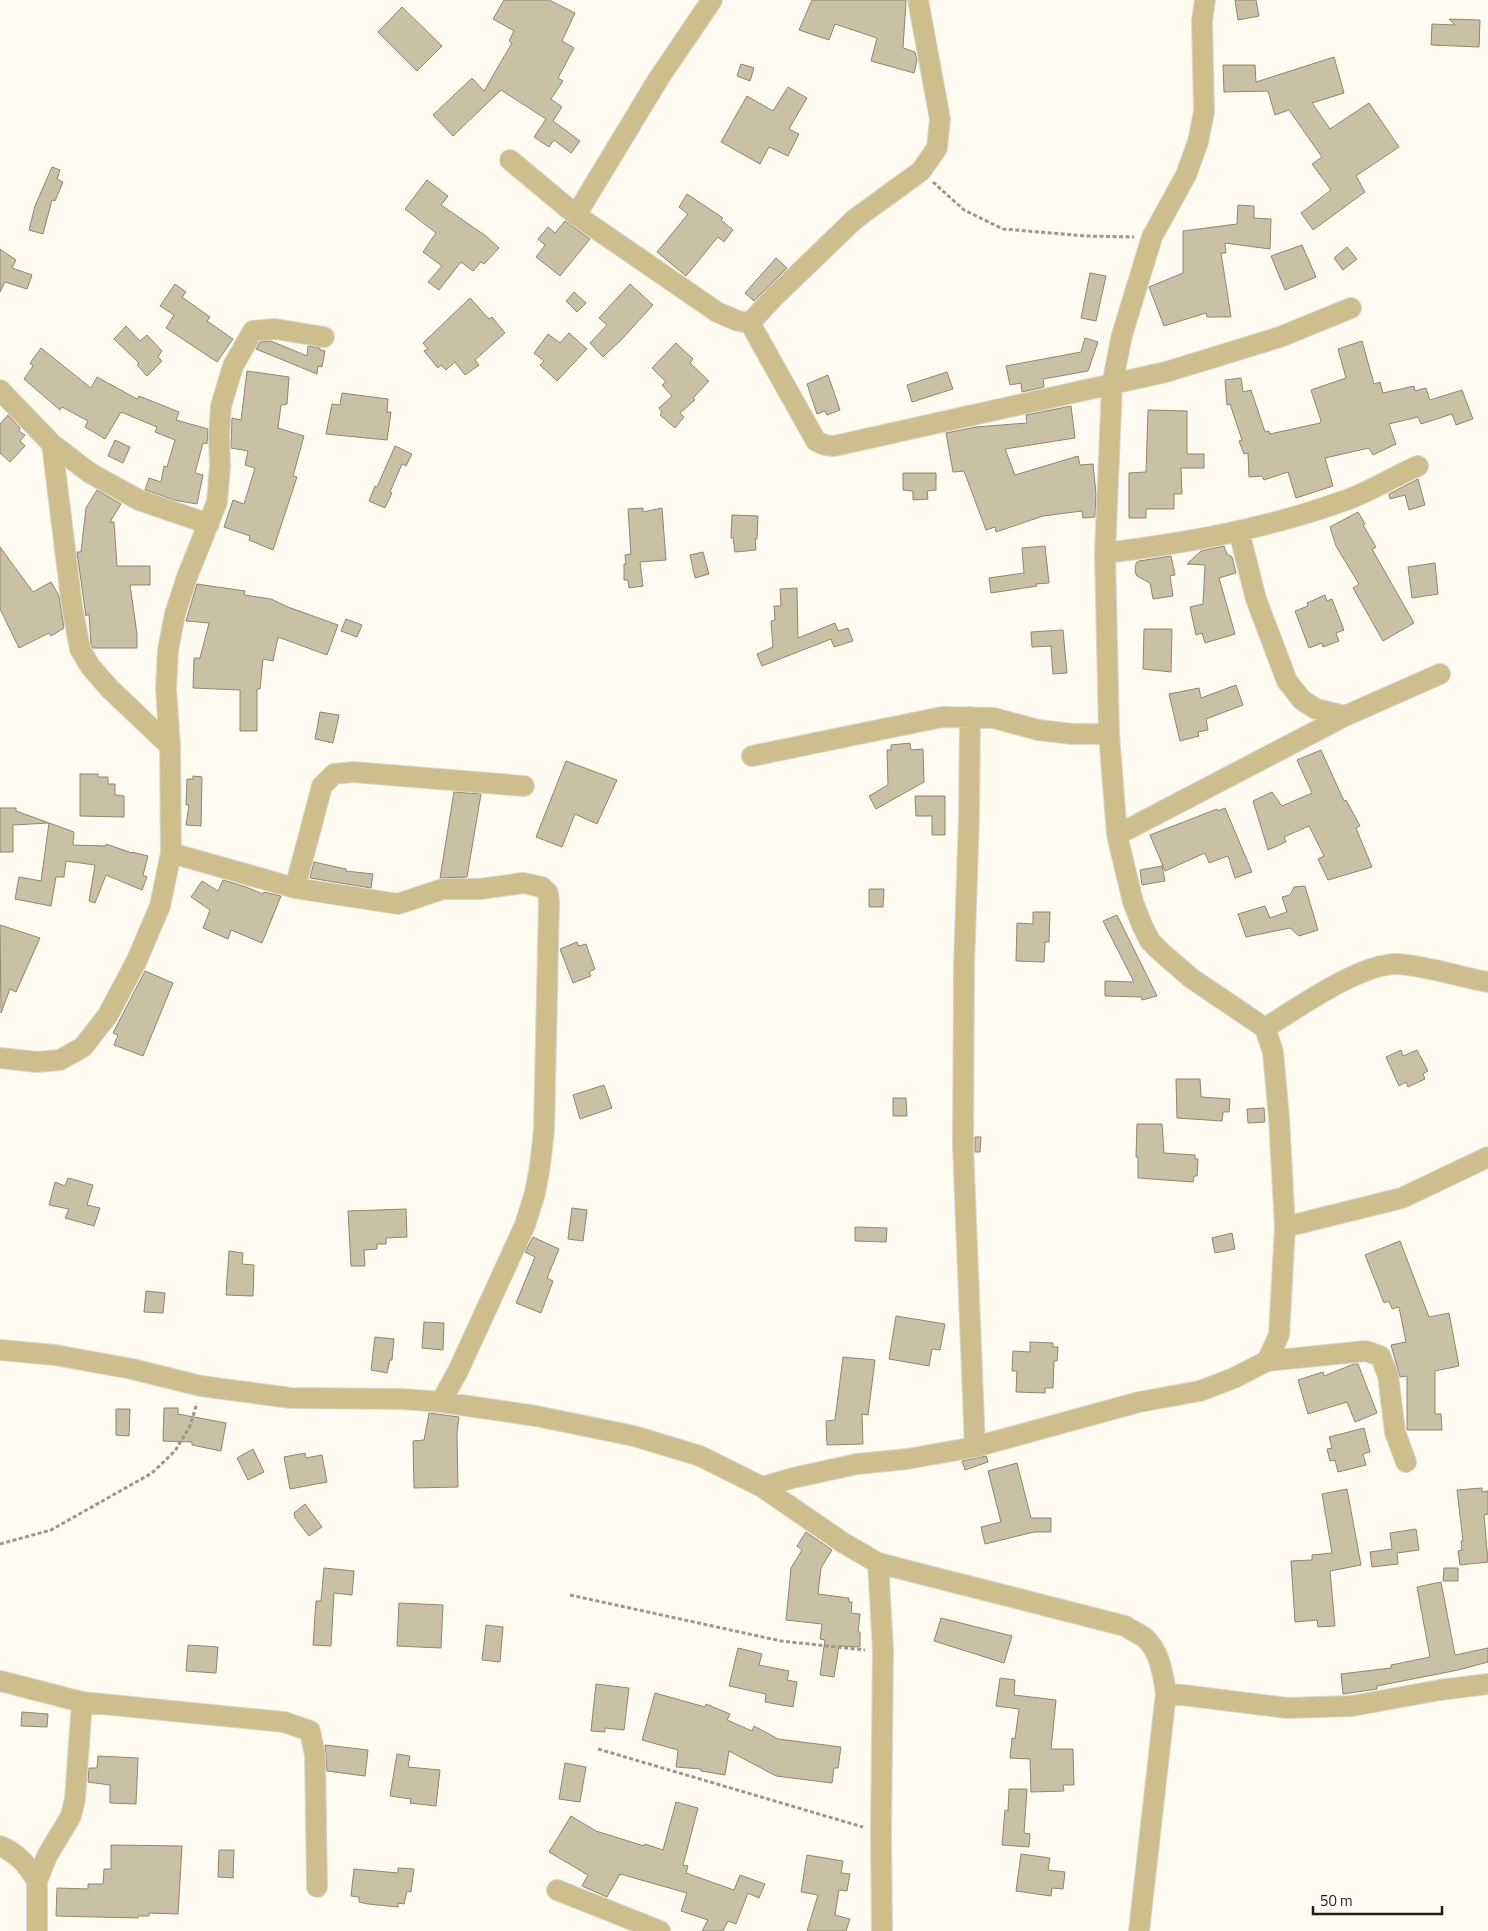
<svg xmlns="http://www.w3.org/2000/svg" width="1488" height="1931" font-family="'Titillium Web',sans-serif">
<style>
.building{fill:#c9c0a6;stroke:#8e866d}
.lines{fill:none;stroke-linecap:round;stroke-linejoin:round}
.minor-casing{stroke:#dbd7cc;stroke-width:22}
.path{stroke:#9a978c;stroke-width:3;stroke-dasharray:4 2.5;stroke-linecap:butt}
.minor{stroke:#cebd8d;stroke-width:20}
</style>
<rect width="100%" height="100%" fill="#fffbf0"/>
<path class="building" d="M504,0h45l26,13 -13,28 12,7 -16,30 5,3 -12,18 11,8 -9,14 27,20 -9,12 -17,-13 -5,7 -15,-10 12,-18 -45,-29 -48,46 -20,-21 39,-37 12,13 28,-48 -3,-2 5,-10 -21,-12z
M812,0h94l-3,48 12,4 2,9 -3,12 -43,-12 6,-23 -42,-14 -6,16 -30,-10z
M1235,0h21l3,16 -21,4z
M402,7l40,39 -25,25 -39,-39z
M1449,19l31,1 -1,27 -48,-2 1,-21 23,1z
M1334,57l10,36 -32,10 18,26 39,-26 30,44 -43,29 9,16 -52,38 -12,-17 30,-23 -19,-26 10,-7 -33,-47 -14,5 -7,-24 -44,1 -1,-27h32l1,17z
M741,64l13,4 -4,13 -13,-5z
M788,87l19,11 -18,31 10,5 -11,22 -19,-9 -9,17 -39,-22 26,-46 26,15z
M52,167l8,3 -3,9 6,3 -8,19 -3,-1 -9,34 -14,-4 6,-24z
M427,180l21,16 -7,9 45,31 13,12 -15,16 -3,-2 -8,9 -12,-9 -22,28 -11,-8 14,-16 -19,-14 13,-19 -31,-24z
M687,194l36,24 -2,2 12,10 -9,12 -6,-5 -32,39 -29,-24 31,-38 -9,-7z
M1238,205l16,1v12l17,1 -1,30 -45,-6 1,10h-5l10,64h-24l-1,-4 -42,13 -15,-39 34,-14v-42l54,-7z
M565,221l25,18 -30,37 -24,-19 9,-12 -7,-6 10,-12 7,6z
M1302,245l14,32 -31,13 -14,-34z
M1347,247l10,12 -14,11 -9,-12z
M0,249l16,11 -4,8 20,7 -5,14 -22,-7 -5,10z
M776,258l11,10 -33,33 -9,-8z
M1090,273l16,3 -10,45 -15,-3z
M175,284l11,8 -4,5 28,20 -3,4 26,18 -16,23 -51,-34 8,-13 -14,-9z
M630,284l23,21 -31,34 -19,18 -13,-14 17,-18 -8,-7z
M574,292l12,11 -9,9 -11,-11z
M470,298l19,21 3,-2 13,16 -30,27 4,5 -14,10 -10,-13 -9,8 -5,-5 -3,3 -14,-17 4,-2 -5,-6z
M126,326l14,15 7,-6 15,16 -4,6 4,4 -15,15 -10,-11 2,-2 -25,-24z
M569,333l18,16 -30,32 -17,-16 4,-4 -10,-8 14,-19 12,9z
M1085,338l13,4 -10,29 -45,8 1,8 -22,5 -1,-9 -11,2 -4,-19 75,-14z
M271,341l36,15 1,-10 12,2v2l5,1 -3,16 -4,-1 -1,8 -61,-25 4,-7z
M1362,341l12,43 6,-2 3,11 31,-7 1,5 11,-3 4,12 32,-10 11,29 -17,6 -4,-11 -31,10 -3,-7 -29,7 7,20 -23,11 -4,-7 -44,10 8,28 -37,12 -8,-26 -24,8 -2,-4 -13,1 -1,-24 -4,1 -5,-13 3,-1 -12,-36 -3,1 -2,-25 16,-2 2,14 8,-2 14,42 4,-1 1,3 50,-11 1,-2 -10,-31 35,-12 -8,-29z
M676,343l17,16 -3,4 19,18 -16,17 2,2 -15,13 4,4 -9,11 -15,-13 2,-3 -3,-4 13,-12 -10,-11 4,-3 -14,-14z
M41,348l50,40 6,-11 40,22 2,-3 40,16 -3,8 32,9 -1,15 -4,-1 -8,30 8,2 -6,29 -23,-4 -29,-10 4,-12 12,4 3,-16 3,1 8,-27 -20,-8 2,-5 -36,-15 -16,27 -20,-12 3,-6 -26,-14 -2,3 -36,-31 9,-13 -3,-3z
M247,371l42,6 -2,27 -6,1 -3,23 26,8 -11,40 4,1 -24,73 -24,-10 1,-4 -26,-9 9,-27 11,4 11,-36 -10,-3 3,-14 -17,-3 1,-30 9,2z
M947,372l6,17 -41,13 -5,-17z
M828,375l12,35 -13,5 -2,-4 -8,3 -10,-30z
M342,393l46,6 -1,13h4l-4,28 -61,-6 6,-30 8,1z
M1071,406l4,32 -70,11 10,26 63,-19 2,9 13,-1 3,30 -1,23 -12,1 -1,-7 -39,5 -47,16 -1,-5 -9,3 -22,-59 -11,1 -7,-39 30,-6 51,-4 -1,-8z
M1148,410l39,1v43h17v14h-23l1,26h-8v15h-28v9h-17v-45l17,-1z
M8,415l12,13 -1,3 6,4 -5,6 5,5 -15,16 -10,-9v-29z
M115,440l15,7 -7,16 -15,-7z
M395,446l17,8 -6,12 -4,-2 -12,28 2,1 -7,15 -16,-7 6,-15 2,1z
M903,473h33v17l-9,1 1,8 -15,1v-9l-10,-1z
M1418,479l7,26 -16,5 -4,-15 -15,4 -1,-5z
M97,490l24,14 -11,18h4l3,44h33v19h-20l7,49v14h-44l-2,-3 -2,-31 -3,2 -9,-64h4l5,-44z
M643,508v4l19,-4 4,52 -26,2 3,24 -14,2 -1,-8h-4v-16h2l-1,-9 6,-1 -3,-45z
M1358,512l7,12 -2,1 13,22 -4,2 42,74 -31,18 -30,-53 6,-4 -23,-38 -6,-19z
M732,515l26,1 -1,23h-2l1,11 -21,2 -2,-14h-2z
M1045,546l4,37 -13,1 1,2 -46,7 -2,-15 35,-5 -2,-25z
M1224,546l3,8 5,3 4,16 -17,5 16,56 -30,9 -3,-10 -6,2 -6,-28 13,-3 2,-39 -18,-1 14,-13z
M0,547l33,45 18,-10 8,14 5,32 -13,8 -2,-3 -30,15 -19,-39z
M703,552l6,22 -14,4 -5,-23z
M1171,556l4,19 -5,1 3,20 -20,3 -3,-16 -13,-7 -2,-4 1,-9 3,-2z
M1435,563l3,31 -26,4 -4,-31z
M197,584l48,7 -1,4 27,4 17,8 50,18 -11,30 -49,-18 -5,24 -10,-2 -3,30h-3v42h-17v-41l-47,-2 1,-30h6l9,-35 -23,-2z
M797,588l1,50 37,-15 3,8 10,-3 5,13 -19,6 -3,-8 -69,27 -5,-12 16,-7 -2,-26 4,-1 -1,-14h7l-1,-17z
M1325,595l2,6 5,-2 12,31 -8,3 3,8 -16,6 -1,-4 -13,5 -14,-37 13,-5 -1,-3z
M346,619l16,6 -5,12 -16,-6z
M1144,629h28l-1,43 -28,-3z
M1063,630l4,43 -14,1 -2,-28 -19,1 -1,-15z
M1236,685l7,20 -37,14 2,11 -10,2 1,4 -19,5 -11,-47 30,-6 2,10z
M320,712l19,3 -6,28 -18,-4z
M910,743l1,7 12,-1 1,33 -48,27 -7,-13 19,-11 -1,-35h4v-5z
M1321,750l23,51 2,-1 14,26 -4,2 16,39 -44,13 -10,-21 6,-3 -15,-30 -25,11 2,5 -18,8 -15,-49 19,-9 10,14 30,-13 -15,-33z
M566,761l51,19 -20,44 -22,-10 -13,33 -26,-10z
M80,774h18v3h10v7h7v11l9,1v21l-44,-1z
M193,776l9,1 -1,49 -15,-1 3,-20h-3l1,-26h6z
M454,792l27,2 -14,83 -27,1z
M915,796h30v39h-13v-19h-16z
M0,808h16v3l58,21 -1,13 32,1 1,-2 26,9v-1l16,4 -5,19 4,2 -5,13 -36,-15 -11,28 -6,-2 6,-36 -29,-4 -2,16h-8l-5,29 -36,-7 4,-22 22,4 8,-58 -36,2v27h-13z
M1225,808l27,64 -17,6 -7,-22 -19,7 -4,-10 -40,18 -15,-36 67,-26 1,2z
M314,862l32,7v2l27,3 -2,14 -61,-10z
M1162,866l3,15 -23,4 -2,-15z
M223,880l23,7 17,7 1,-2 17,4 -19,47 -31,-13 -3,9 -25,-11 7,-18 -19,-13 11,-16 16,10z
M1305,886l13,44 -19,6 -9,-8 -44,9 -8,-23 27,-8 5,12 17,-6 -5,-15 8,-2 4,-8z
M869,889h15l-1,18h-14z
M1033,912h17l-1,30h-4l-1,20 -28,-1 1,-38 16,1z
M1117,915l40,81 -15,4 -1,-3 -36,-1v-15l29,1 -31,-61z
M0,925l40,13 -24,54 -6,-3 -9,24z
M577,942l2,4 7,-2 9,25 -6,3 2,4 -18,7 -13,-34z
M145,971l28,12 -30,73 -29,-11 4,-10 -5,-2z
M1401,1050l2,6 14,-6 11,21 -5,3 2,5 -17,8 -2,-5 -7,4 -13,-29z
M1176,1079h24l1,18 29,2 -1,13h-6l-1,9 -45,-3z
M604,1085l8,23 -32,11 -7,-24z
M893,1098h13l1,18h-14z
M1264,1108l1,14 -17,1 -1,-14z
M1137,1124h25l2,29 31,2v4h3l-1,17h-3l-1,6 -55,-4v-21h-2z
M975,1137h6l-1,15h-5z
M68,1178l25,7 -6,20 13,3 -6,18 -29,-8 4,-9 -20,-4 6,-23 10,4z
M572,1208l15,2 -4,31 -15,-2z
M406,1209l1,28 -21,1v6h-9v5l-13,1 1,16h-14l-3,-55z
M855,1227l32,1 -1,14 -31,-1z
M1232,1233l3,16 -20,4 -3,-15z
M533,1237l26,12 -12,29 6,3 -12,32 -25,-10 19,-46 -10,-5z
M1400,1241l29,76 20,-4 10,53 -24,5v43h6l1,16h-35v-54l-7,1 -9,-32 15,-3 -7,-35 -7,2 -3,-8 -5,2 -19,-48z
M229,1251l14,2 -1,11 12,1 -1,31 -27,-1z
M146,1291l19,2 -2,20 -19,-1z
M896,1316l49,8 -5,26 -8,-1 -3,17 -40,-7z
M424,1322l20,1 -1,27 -21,-2z
M375,1337l19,2 -2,21h-2l-3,13 -16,-3z
M1030,1342l23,1v4h5l-1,14h-3l-1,27h-8v5l-29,-1 1,-21h-5l1,-20 17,1z
M843,1357l32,3 -7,55 -6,-1 1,30 -36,1 -1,-24 9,-1z
M1354,1364h4l19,49 -22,9 -8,-20 -39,12 -10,-34 25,-8 1,4z
M164,1408h14v6l48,9 -5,28 -29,-6v-3l-29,-1z
M116,1409h14l-1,27 -13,-1z
M429,1413l30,4 -2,16 1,54 -44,1 -1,-47 11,-1z
M1364,1428l6,24 -7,2 3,11 -28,7 -3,-12 -5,1 -3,-12 5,-1 -3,-11z
M253,1449l11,23 -16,8 -11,-22z
M305,1453l1,5 16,-3 5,27 -37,7 -6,-32z
M986,1456l2,6 -23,8 -3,-9z
M1017,1463l14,55h20v14h-17l-49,12 -4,-17 20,-5 -13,-51z
M1482,1488v4l6,-1v23l-4,1 4,47 -28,3 -2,-14 4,-1 -1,-9h2l-6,-51z
M1347,1489l14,76 -31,6 5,55 -17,1 -1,-7 -22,2 -4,-61 21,-1v-5l20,-2 -10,-59z
M305,1504l17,23 -13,9 -14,-18 -1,-5z
M1416,1529l3,21 -22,3 1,11 -26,3 -2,-15 22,-3 -2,-16z
M806,1532l26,18 -11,18 -3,26 31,4v4h3l-1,11 9,1 -2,18h2v15l-21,-1 -5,31 -14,-2 5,-35 -5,-1 2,-15 -36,-4 5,-52 11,-18 -5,-4z
M324,1568l30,3 -2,24 -18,-2 -3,53 -18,-1 3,-44h5z
M1444,1568h14v13h-15z
M1441,1582l14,73 33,-7v14l-30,8 -81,16v3l-34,5 -2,-20 50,-6v-3l39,-8 -13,-70z
M399,1603l44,2 -2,43 -44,-2z
M941,1618l71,18 -8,27 -70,-22z
M486,1625l17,2 -3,35 -18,-2z
M188,1645l30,2 -2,26 -30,-2z
M738,1648l24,6 -3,11 30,6 -2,9 10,2 -4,25 -28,-5 1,-8 -37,-8z
M1000,1678l15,2 -1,15 42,5 -5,49h22l1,36h-11l1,6 -33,1 -1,-33 -20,-1 2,-20 3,1 4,-30 -23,-3z
M596,1684l33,4 -5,42 -19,-2v4l-14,-1z
M655,1693l50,14 1,-3 24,10 -3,6 25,11 2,-5 24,13 63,8 -3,21h-4l-2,15 -56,-7 -47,-25 -4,24 -24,-4v-2l-25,-2 2,-17 -36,-10z
M22,1712l26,2 -1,13 -26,-1z
M325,1745l43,5 -3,26 -38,-5z
M397,1754l13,2 -2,11 32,3 -4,36 -26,-3 1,-4 -21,-3z
M98,1756l40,2 -2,46 -26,-1v-18l-22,-3 1,-14h8z
M565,1763l21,4 -6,35 -21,-3z
M1009,1789h18l-3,44 6,1 -1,13 -27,-2 3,-35 3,1z
M676,1802l22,6 -15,57 5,1 -2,7 48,17 6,-15 25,9 -6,14 -11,-5 -12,31 -8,-3 -5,10h-21l6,-11 -27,-9 6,-18 -67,-19 -13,23 -25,-11 6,-11 -39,-23 22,-36 25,15 48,15 1,-2 18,6z
M111,1845l71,1 -4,68 -29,-1v3h-11v2l-82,-2 1,-28 31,1v-5h15l1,-15h7z
M219,1850h15l-1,28 -15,-1z
M1021,1854l29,4 -2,12 17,2 -2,17 -11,-1 -1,8 -35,-5z
M807,1855l36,6 -2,12 9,1 -3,17 -8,-1 -4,25 15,4 -4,12h-39l11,-36 -17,-3z
M398,1868l16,1 -3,23 -4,-1 -3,13 -6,-1v4l-30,-3 -9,-2v-5l-8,-1 3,-27 44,4z"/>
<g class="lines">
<g class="minor-casing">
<path id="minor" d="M510,160l66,55 141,97 21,9 12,2 24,-26 81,-78 66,-48 16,-23 3,-29 -22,-119
M576,215l83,-137 53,-78
M750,323l66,118 9,4 9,1 332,-74 114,-35 71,-29
M0,390l52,54 38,29 49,27 70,24
M52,444l20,162 8,43 10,17 19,22 61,58
M1239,532l17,67 31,82 15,19 14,9 29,7
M1105,553c84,-10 165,-25 244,-54 24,-9 46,-23 69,-33
M970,717l-1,99 -5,150 -1,180 12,301
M752,756l190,-39 52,1 44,12 35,4h36
M1117,835l228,-119 95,-42
M171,853l124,35 103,16 45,-15h37l43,-6 19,4 6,6 1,9 -5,228 -4,36 -5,27 -10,32 -67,146 -17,31
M295,888l27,-102 12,-12 19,-2 171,14
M1265,1028c33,-20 95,-65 133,-64 31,2 60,13 90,18
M0,1058l37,4 23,-2 23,-13 25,-32 29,-55 23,-54 11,-53 -1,-107 -4,-57 2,-39 7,-36 12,-37 30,-75 3,-36 -1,-30 2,-30 12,-40 20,-35 22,-2 49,8
M1285,1227l117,-29 86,-41
M0,1350l55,5 77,14 69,17 90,12 111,1 39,3 95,14 98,20 66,20 62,31 80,55 36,21 247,63c6,4 15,8 20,12 15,13 18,37 21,55l-27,238
M1267,1361l99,-10 14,5 8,19 7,57 11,30
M762,1487l31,-9 64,-14 50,-5 68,-12 164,-45 61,-11 34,-13 33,-17 12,-26 6,-108 -6,-109 -6,-66 -8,-24 -74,-50 -30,-26 -11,-11 -8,-16 -9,-23 -16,-67 -8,-101 -4,-181 7,-168 10,-50 30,-98 34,-62 12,-33 6,-30 -2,-91 3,-21
M878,1563l5,87 -2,183 1,98
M0,1681l82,21 202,20 26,9 5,24 2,132
M1166,1693l121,15 65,-2 88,-16 48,-6
M0,1846c18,7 27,19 37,35
M557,1890l103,41
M37,1931v-50l10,-25 24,-40 4,-17 7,-97"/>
</g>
<path class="path" d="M933,182l31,28 39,19 84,7 47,1
M0,1544l51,-14 101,-57 23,-22 15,-25 7,-23
M570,1595l211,46 84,9
M598,1749l265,78"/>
<use href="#minor" class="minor"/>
</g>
<path d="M1313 1906v8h129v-8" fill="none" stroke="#1f1c12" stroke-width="2.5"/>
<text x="1320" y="1906" font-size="15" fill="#1f1c12" stroke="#ffffff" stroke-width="4" paint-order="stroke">50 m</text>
</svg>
